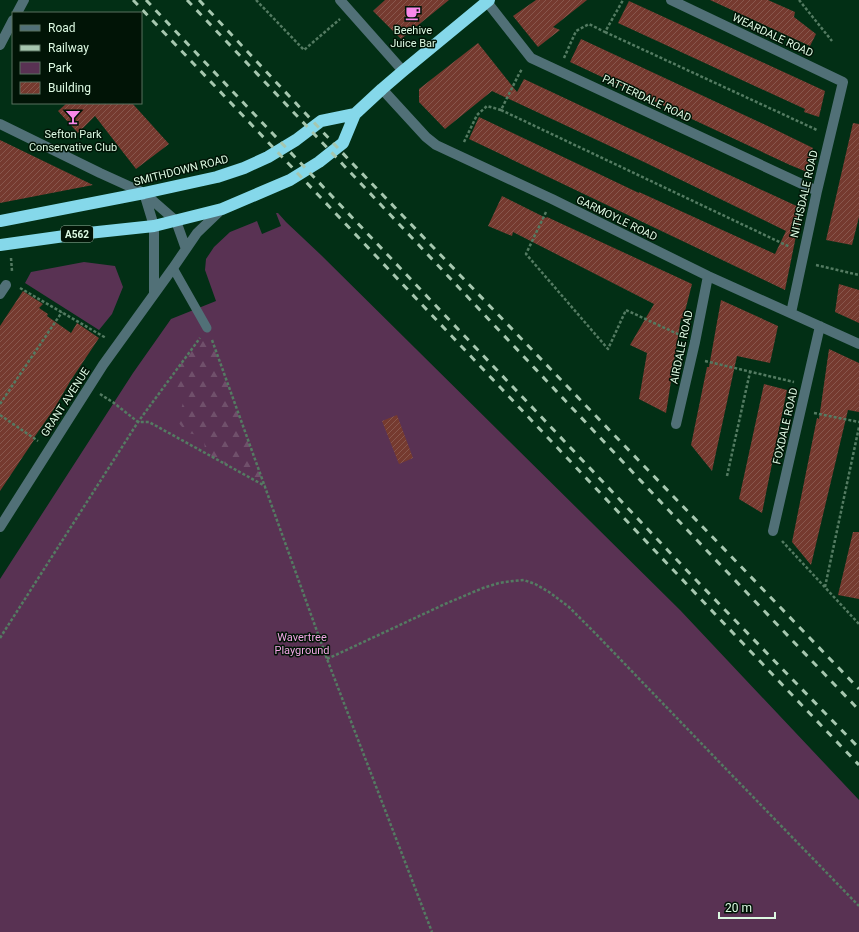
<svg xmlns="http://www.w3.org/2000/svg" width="859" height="932" font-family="Roboto,sans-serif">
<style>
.green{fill:#593253}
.forest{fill:url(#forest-firs)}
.building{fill:url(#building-hatch)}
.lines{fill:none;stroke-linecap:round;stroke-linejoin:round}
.path{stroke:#547b62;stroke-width:2.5;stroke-dasharray:3 2;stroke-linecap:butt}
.lane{stroke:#517077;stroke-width:9}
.street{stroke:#517077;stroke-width:10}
.highway{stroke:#85d8ea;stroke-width:12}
.rail{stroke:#a6c7af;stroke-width:3;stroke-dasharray:7 7;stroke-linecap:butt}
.labels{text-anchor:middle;stroke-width:3;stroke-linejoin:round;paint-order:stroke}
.shield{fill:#011406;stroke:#9ab4a0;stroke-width:1}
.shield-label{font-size:10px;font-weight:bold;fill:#dcf9e2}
.poi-label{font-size:11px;fill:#dcf9e2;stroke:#011406}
.street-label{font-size:11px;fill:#dcf9e2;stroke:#011406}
.park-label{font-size:11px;fill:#f0a6e4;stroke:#011406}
</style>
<defs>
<pattern id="forest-firs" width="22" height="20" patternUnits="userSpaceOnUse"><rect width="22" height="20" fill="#593253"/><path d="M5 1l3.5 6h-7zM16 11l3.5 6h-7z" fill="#70506b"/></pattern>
<pattern id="building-hatch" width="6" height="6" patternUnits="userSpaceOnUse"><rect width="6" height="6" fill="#753a2f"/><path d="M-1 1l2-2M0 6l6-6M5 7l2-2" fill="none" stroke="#88574d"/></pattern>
</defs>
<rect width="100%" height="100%" fill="#022f15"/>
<path class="green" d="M276,213h2l8,9 35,33 359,355 179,190v132h-859v-353l133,-206 38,-54 45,-18 -11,-31 1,-11 8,-12 16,-15 27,-11 5,13 19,-8z
M84,262l31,4 8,21 -11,27 -13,16 -74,-47 6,-11z"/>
<path class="forest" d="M207,328l58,158 -60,-33 -1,-17 -17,-3 -9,-11 4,-16 3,-9 -10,-8v-17z"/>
<path class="building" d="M385,0h64l-48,39 -28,-28z
M536,0h51l-34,27 7,3 -22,17 -25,-31z
M710,0h58l27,12 -1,5 22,17 -6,12z
M629,1l196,90 -6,26 -15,-5 1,-3 -187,-86z
M581,39l191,89 41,20 -6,24 -17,-7 -220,-103z
M478,43l39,49 7,-13 130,61 147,68v6l-4,22h-1l-11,54 -316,-151 10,-22 160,76v-1l136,62 11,-23 -142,-69 -152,-71 -47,38 -26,-27v-13z
M67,103h65l37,41 -33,25 -41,-53 -17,17 -20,-22z
M853,123l6,1v93l-7,28 -26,-5z
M0,140l93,45 -93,18z
M502,196l44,22 1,-1 145,67 -9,35 -2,-1 -15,95 -27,-14 8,-46 -17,-8 24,-41 -141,-72 -1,4 -24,-10z
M839,284l20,6v33l-24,-11z
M23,291l20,13 -4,4 9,6 -1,2 24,17 6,-10 22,15 -28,42 -17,29 -21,30 1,1 -34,51v-165z
M721,300l57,26 -8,37 -33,-7 -25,115 -21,-26 16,-78h2z
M829,349l30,14v49l-11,-2 -37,155 -19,-23 25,-124 2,1z
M764,384l23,6 -25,123 -23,-14z
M397,415l16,43 -14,6 -17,-43z
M853,532h6v67l-21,-4z"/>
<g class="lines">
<path class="path" d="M256,0l48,50 36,-31
M799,0l33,41
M605,32l212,98
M564,58l12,-27 13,-7 16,8 18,-32
M501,110l289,137
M464,142l13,-27 10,-9 14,4 18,-36 3,-5
M546,212l-20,42 82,95 18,-39 56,26
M11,258l1,13v1
M816,265l43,10
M20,288l86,50
M212,340l115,319 105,273
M705,361l89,21
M100,394l14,9 24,19h11l116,64
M0,404l62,-92
M814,413l45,9
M0,415l38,26
M727,476l23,-104
M782,541l77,83
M825,587l34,-160
M0,638l138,-216 62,-84
M327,659l118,-55 38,-16 16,-5 14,-2 11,-1 11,4 14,8 20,15 27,27 130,135 133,137"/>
<path class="lane" d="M173,268l34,60"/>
<path class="street" d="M340,0l63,71
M671,0l172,82 -26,109 -26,122
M487,2l44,56 286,133
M17,13l7,-13
M0,45l13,-25
M382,89l44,48 10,8 116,54 156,77 151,68
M0,124l100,49 44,20 32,28 10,28
M144,193l10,33v67
M0,294l6,-9
M676,424l19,-82 13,-66
M0,527l103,-162 70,-97 24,-35 25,-24
M773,531l47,-205"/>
<path class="highway" d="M0,221l144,-28 73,-16 27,-9 24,-11 28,-17 25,-19 34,-7
M0,245l79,-11 75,-8 68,-17 68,-29 29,-18 24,-19 12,-29 27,-25 21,-18 86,-71"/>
<path class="rail" d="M133,0c243,255 483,511 726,765
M146,0l549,579 164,169
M187,0c225,236 446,475 672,710
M199,0l153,163 507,526"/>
</g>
<defs>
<g id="cafe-bare" transform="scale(1.2)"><path d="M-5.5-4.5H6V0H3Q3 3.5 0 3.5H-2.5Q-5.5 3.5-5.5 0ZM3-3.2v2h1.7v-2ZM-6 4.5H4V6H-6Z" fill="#f888e9" stroke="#011406" stroke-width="2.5" paint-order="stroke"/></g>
<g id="bar-bare" transform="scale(1.2)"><path d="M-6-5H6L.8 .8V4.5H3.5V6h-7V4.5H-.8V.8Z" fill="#f888e9" stroke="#011406" stroke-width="2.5" paint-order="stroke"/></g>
</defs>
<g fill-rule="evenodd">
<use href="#cafe-bare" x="413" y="13"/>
<use href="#bar-bare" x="73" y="117"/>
</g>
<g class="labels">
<rect class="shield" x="61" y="226" width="32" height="16" rx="3"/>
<g class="shield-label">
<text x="77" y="238">A562</text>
</g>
<g class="poi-label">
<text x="413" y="34">Beehive<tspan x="413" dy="13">Juice Bar</tspan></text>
<text x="73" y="138">Sefton Park<tspan x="73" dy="13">Conservative Club</tspan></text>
</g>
<g class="street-label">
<text transform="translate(773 35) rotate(25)" y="4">WEARDALE ROAD</text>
<text transform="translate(647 98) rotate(25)" y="4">PATTERDALE ROAD</text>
<text transform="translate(181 170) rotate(-14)" y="4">SMITHDOWN ROAD</text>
<text transform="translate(804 194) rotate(-77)" y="4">NITHSDALE ROAD</text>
<text transform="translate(617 218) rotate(26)" y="4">GARMOYLE ROAD</text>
<text transform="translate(681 347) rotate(-78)" y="4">AIRDALE ROAD</text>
<text transform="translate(65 402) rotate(-57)" y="4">GRANT AVENUE</text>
<text transform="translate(785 426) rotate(-77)" y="4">FOXDALE ROAD</text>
</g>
<g class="park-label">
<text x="302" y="641">Wavertree<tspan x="302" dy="13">Playground</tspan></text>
</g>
</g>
<rect x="12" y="12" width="130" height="92" fill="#011406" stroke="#59705e"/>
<rect x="20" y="25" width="20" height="6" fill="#517077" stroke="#59705e"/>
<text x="48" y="32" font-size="12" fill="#dcf9e2">Road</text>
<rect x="20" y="45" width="20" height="6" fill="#a6c7af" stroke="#59705e"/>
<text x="48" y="52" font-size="12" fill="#dcf9e2">Railway</text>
<rect x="20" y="62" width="20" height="12" fill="#593253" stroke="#59705e"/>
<text x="48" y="72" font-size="12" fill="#dcf9e2">Park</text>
<rect x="20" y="82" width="20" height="12" fill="url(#building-hatch)" stroke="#59705e"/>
<text x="48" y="92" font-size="12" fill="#dcf9e2">Building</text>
<path d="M719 912v6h56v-6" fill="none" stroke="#dcf9e2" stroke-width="2"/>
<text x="725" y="912" font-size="12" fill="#dcf9e2" stroke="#011406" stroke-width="3" paint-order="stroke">20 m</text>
</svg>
